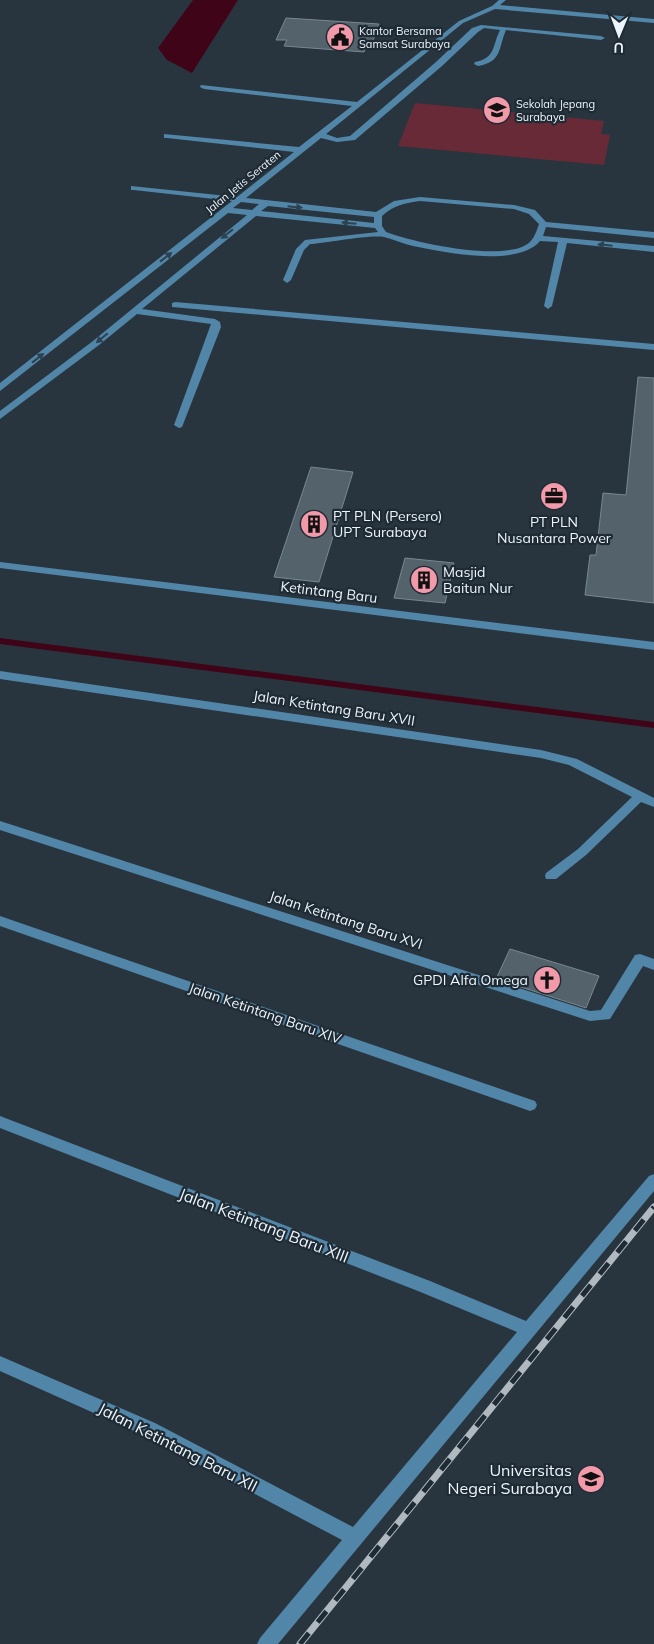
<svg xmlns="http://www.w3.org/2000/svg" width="654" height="1644" font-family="Mulish,sans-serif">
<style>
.green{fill:#692a38}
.water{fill:#3f0417}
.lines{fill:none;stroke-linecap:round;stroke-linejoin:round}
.stream{fill:#3f0417;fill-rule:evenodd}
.building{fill:#54626c;stroke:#788791}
.minor{fill:#5286a9;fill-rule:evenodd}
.rail-casing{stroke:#b0b9c0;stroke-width:7}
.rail{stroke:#1f2b34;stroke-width:5;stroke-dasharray:14;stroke-linecap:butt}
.oneway{fill:#2c4251}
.labels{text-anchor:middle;stroke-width:4.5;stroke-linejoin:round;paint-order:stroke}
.far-poi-label{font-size:11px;fill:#edf5fb;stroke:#1f2b34;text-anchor:start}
.far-street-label{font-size:11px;fill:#edf5fb;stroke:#1f2b34}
.poi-label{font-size:14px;fill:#edf5fb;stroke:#1f2b34;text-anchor:start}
.street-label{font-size:14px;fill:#edf5fb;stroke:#1f2b34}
.near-street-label{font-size:16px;fill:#edf5fb;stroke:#1f2b34}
.near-poi-label{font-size:16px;fill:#edf5fb;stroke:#1f2b34;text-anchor:end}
</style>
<rect width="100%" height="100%" fill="#29353e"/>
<path class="green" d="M415,103l189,18 -3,13 9,1 -6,30 -206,-19z"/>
<path class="water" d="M193,0h45l-46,73 -25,-13 -9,-12z"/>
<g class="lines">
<path class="stream" d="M0,638l654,84v6l-654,-84z"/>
</g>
<path class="building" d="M286,18l93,6 -8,22h-5l-2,6 -80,-6 3,-6h-11z
M638,377l16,1v225l-69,-8 5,-40h6l7,-62 23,2z
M311,467l42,5 -34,110 -45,-5z
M405,558l49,5 -9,40 -51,-5z
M510,949l89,27 -13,32 -90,-29z"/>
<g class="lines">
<path class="minor" d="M499,0h7l-6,5 154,14v4l-159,-14 -32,14 -137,111 11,4 13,-2 86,-74 36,-34 9,-3 120,11 4,2 -4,2 -95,-10c-8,19 -4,32 -28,36l-4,-2 1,-2c21,-4 17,-16 25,-32l-16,-2 -6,4 -36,34 -87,74 -18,2 -16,-4 -75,60 130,14 18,-11 26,-4 94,8 21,5 11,12 108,10v6l-108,-11 -3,9 111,10v6l-87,-9 -15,63 -4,3 -4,-3 14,-64 -18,-1c-23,27 -96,11 -127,5 -10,-2 -20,-7 -29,-9 -13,-3 -58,6 -74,7l-6,6 -13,30 -4,3 -4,-3 13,-31 9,-9 73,-8 -3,-4 -119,-12 -114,93 73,10 5,3 1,5 -39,100 -3,1 -5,-3 37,-101 -74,-10 -38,31 -99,74v-8l93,-70 154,-126 -19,-2 -228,178v-8l232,-182 -98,-11h-3v-4l106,11 57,-45 -127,-14h-3v-4l135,13 53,-41 -148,-17 -4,-2 1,-2 156,17 102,-81 33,-15zM420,201l94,8 15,5 10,10c-3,9 -6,18 -15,22 -29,14 -108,-3 -138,-14l-4,-6v-10c12,-11 23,-13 38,-15zM241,202l18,2 -7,6 -19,-2zM268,206l106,11v6l-113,-12z
M175,302l479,42v6l-482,-43v-4z
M0,562l654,80v8l-654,-82z
M0,671l541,79 36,9 77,39v9l-13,-5 -55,53 -30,24h-10l-1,-3 1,-3 32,-24 54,-52 -63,-32 -28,-7 -541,-79z
M0,821l590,190 11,-1 34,-55 5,-1 14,5v11l-11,-4 -33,53 -20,2 -590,-191z
M0,916l535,185 2,4 -2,4 -5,2 -530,-185z
M0,1116l430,165 96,40 123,-145 5,-2v17l-376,453h-21l3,-6 82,-98 -199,-105 -143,-64v-15l155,67 198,104 164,-195 -99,-41 -418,-163z"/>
<g class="rail-casing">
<path id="rail" d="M300,1644l354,-437"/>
</g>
<use href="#rail" class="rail"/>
</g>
<defs><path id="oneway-solid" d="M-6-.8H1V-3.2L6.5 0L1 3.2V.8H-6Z" transform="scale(1.25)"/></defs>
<g class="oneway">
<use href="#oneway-solid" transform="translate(295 207) rotate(6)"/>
<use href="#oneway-solid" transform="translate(349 223) rotate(-175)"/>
<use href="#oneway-solid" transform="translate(227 234) rotate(142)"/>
<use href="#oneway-solid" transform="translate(605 245) rotate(-174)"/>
<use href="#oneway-solid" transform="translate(166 257) rotate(-38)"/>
<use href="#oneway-solid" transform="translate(102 338) rotate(140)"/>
<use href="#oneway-solid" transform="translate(38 358) rotate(-38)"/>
</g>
<defs>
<g id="civic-disc" transform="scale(1.4375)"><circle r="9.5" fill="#f39aaa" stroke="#1f2b34"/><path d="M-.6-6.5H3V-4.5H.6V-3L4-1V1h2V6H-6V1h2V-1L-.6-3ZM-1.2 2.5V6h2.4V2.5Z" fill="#111"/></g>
<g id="school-disc" transform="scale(1.4375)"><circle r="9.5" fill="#f39aaa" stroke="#1f2b34"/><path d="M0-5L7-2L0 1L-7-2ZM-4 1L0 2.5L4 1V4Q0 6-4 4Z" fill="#111"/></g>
<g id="office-disc" transform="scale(1.4375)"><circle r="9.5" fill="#f39aaa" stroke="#1f2b34"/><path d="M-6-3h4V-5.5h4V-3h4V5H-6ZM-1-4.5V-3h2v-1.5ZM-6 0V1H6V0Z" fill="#111"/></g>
<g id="building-disc" transform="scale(1.4375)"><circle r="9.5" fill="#f39aaa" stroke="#1f2b34"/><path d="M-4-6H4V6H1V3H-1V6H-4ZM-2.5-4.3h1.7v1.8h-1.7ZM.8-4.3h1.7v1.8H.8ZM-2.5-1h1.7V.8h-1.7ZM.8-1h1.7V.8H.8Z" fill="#111"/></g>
<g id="church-disc" transform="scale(1.4375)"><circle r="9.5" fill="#f39aaa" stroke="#1f2b34"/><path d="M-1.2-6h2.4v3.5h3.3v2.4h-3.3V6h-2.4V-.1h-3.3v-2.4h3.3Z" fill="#111"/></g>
<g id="university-disc" transform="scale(1.4375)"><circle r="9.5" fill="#f39aaa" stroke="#1f2b34"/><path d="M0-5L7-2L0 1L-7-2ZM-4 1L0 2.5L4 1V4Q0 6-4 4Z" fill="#111"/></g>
</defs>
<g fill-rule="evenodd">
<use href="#civic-disc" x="340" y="37"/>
<use href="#school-disc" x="497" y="110"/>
<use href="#office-disc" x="554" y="496"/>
<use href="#building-disc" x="314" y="524"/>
<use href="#building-disc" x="424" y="580"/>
<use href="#church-disc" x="547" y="980"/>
<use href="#university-disc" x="591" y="1479"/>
</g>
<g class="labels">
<g class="far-poi-label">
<text x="359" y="35">Kantor Bersama<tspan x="359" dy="13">Samsat Surabaya</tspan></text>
<text x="516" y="108">Sekolah Jepang<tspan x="516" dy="13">Surabaya</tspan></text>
</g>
<g class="far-street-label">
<text transform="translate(243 182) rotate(-39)" y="4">Jalan Jetis Seraten</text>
</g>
<g class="poi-label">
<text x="333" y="521">PT PLN (Persero)<tspan x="333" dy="16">UPT Surabaya</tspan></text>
<text x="554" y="527" text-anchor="middle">PT PLN<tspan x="554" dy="16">Nusantara Power</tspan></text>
<text x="443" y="577">Masjid<tspan x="443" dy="16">Baitun Nur</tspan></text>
<text x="528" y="985" text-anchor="end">GPDI Alfa Omega</text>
</g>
<g class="street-label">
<text transform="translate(329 592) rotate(7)" y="5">Ketintang Baru</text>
<text transform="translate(334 708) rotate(9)" y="5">Jalan Ketintang Baru XVII</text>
<text transform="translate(346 920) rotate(18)" y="5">Jalan Ketintang Baru XVI</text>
<text transform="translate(265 1013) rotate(19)" y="5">Jalan Ketintang Baru XIV</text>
</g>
<g class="near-street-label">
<text transform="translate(264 1225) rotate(21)" y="6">Jalan Ketintang Baru XIII</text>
<text transform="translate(178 1447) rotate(27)" y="6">Jalan Ketintang Baru XII</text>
</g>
<g class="near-poi-label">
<text x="572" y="1476">Universitas<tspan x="572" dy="18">Negeri Surabaya</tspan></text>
</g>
</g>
<g transform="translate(619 35) rotate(181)" stroke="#1f2b34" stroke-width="4" paint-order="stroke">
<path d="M0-4L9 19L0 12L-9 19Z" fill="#edf5fb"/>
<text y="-8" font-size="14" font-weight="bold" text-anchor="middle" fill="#edf5fb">U</text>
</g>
</svg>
